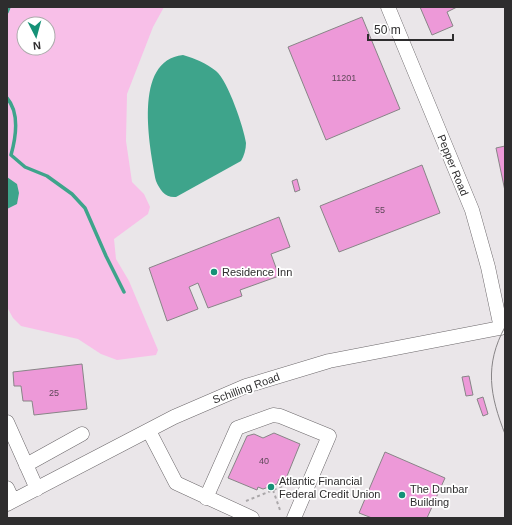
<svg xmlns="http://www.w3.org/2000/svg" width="512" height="525" font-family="Arial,sans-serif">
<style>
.green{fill:#f8bfe8;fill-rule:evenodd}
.water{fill:#3ea48b}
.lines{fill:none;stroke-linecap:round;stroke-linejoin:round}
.stream{stroke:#3ea48b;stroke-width:3.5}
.building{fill:#ed99d8;stroke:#888587}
.minor-casing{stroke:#6c686b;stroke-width:15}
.path{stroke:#aba8aa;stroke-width:2;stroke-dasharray:3 3;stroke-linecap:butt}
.minor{stroke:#fff;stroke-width:14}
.tram{stroke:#878486;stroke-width:1}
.poi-dot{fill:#159177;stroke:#fff;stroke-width:1.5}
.labels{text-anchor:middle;stroke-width:3.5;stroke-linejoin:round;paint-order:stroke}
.number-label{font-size:9px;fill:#5e4858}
.street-label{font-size:11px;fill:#2e2d2e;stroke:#fff}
.poi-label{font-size:11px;fill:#2e2d2e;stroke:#fff;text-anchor:start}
</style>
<rect width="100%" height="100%" fill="#eae6e9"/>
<path class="green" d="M7,7h157l-11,20 -26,67 -1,47 6,41 12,12 6,13 -2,7 -34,25 2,20 13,22 29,69 -2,5 -39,5 -16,-6 -23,-15 -57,-13 -8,-8 -6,-11zM24,24h24v24h-24z"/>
<path class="water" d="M183,55c13,4 23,8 33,16 12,10 28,57 30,72 0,6 -2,13 -5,18l-65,36c-11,1 -16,-7 -20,-16 -6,-33 -24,-121 27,-126z
M7,177l10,7 2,9 -2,11 -10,5z"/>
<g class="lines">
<path class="stream" d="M7,12l2,-5
M7,98c13,15 9,39 4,57l14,12 22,9 25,18 13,14 21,48 18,36"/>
</g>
<path class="building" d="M420,7h37l-10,5 6,14 -21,9z
M362,17l38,92 -74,31 -38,-93z
M505,146v45l-9,-43z
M422,165l18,48 -101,39 -19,-46z
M297,179l3,11 -5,2 -3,-11z
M279,217l11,30 -19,7 8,22 -39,14 2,6 -34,12 -10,-25 -9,4 9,22 -31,12 -18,-53z
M82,364l5,45 -53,6 -2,-14h-9l-2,-15h-7l-1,-14z
M469,376l4,19 -7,1 -4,-19z
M483,397l5,17 -5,2 -6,-17z
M274,433l26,11 -15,37 -6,-2 -2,5 -14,5 -5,-2 -1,3 -29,-12 19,-42 7,-2 9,4z
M385,452l60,26 -18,40h-55l-13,-5z"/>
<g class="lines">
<g class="minor-casing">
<path id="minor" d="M388,7l84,203 16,57 13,61
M7,422l30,67
M149,431l27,52 76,35
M26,465l56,-31
M7,488l6,13
M206,498l31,-70 36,-13 7,1 49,20 -35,82
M7,504l167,-87 72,-31 83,-25 176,-34"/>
</g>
<path class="path" d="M273,490l7,20
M246,501l47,-19"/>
<use href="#minor" class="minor"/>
<path class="tram" d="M505,327c-21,38 -15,69 0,107"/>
</g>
<g class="poi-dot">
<circle cx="214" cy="272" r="4"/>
<circle cx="271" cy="487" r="4"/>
<circle cx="402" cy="495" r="4"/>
</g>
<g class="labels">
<g class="number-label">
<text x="344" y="81">11201</text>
<text x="380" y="213">55</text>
<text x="54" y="396">25</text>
<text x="264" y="464">40</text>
</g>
<g class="street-label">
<text transform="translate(453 165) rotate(68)" y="4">Pepper Road</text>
<text transform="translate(246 388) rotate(-20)" y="4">Schilling Road</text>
</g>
<g class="poi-label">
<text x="222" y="276">Residence Inn</text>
<text x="279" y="485">Atlantic Financial<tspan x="279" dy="13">Federal Credit Union</tspan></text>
<text x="410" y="493">The Dunbar<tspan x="410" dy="13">Building</tspan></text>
</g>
</g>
<rect width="512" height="525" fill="none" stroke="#2e2d2e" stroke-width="16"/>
<g transform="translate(36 36) rotate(174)"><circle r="19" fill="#ffffff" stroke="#ababab"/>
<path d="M0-3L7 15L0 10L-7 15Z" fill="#159177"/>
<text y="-6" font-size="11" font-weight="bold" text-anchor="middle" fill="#2e2d2e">N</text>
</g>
<path d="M368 34v6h85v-6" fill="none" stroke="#2e2d2e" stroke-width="2"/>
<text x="374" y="34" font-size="12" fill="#2e2d2e" stroke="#ffffff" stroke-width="3" paint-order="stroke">50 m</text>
</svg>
